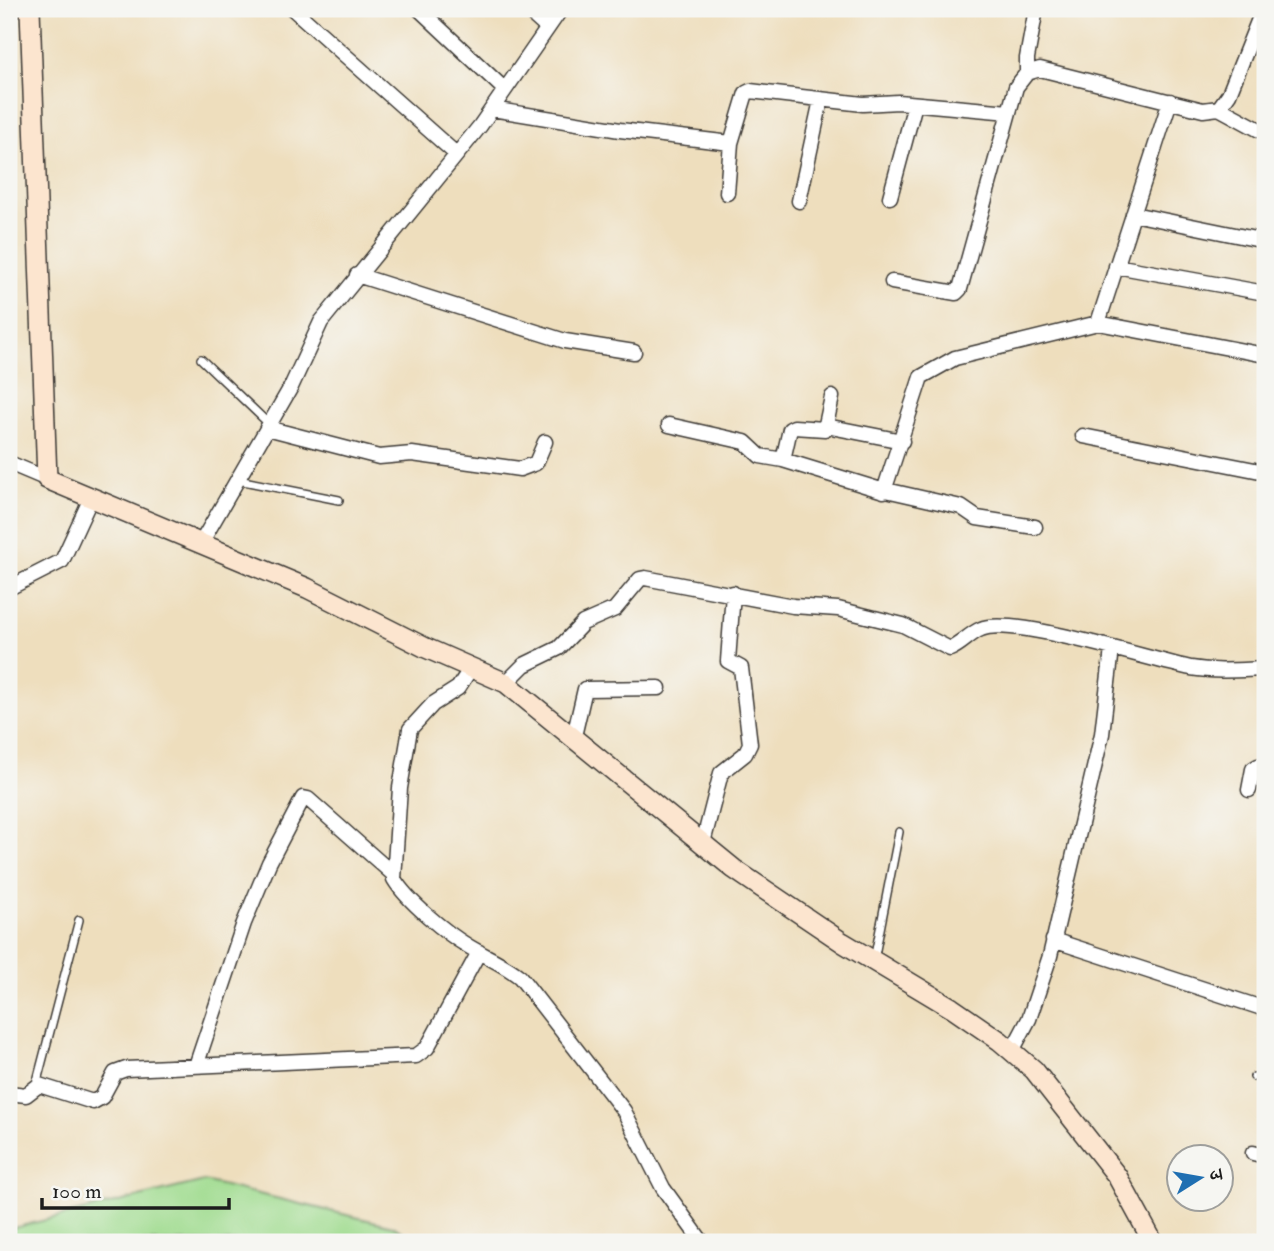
<svg xmlns="http://www.w3.org/2000/svg" width="1274" height="1251" font-family="'IM FELL Double Pica','Noto Serif Devanagari',serif">
<style>
.green{fill:#a0dc90;stroke:#5e7c56;stroke-width:2}
.lines{fill:none;stroke-linecap:round;stroke-linejoin:round}
.lane-casing{stroke:#3c3934;stroke-width:10}
.street-casing{stroke:#3c3934;stroke-width:17}
.secondary-casing{stroke:#3c3934;stroke-width:22}
.lane{stroke:#fff;stroke-width:7}
.street{stroke:#fff;stroke-width:14}
.secondary{stroke:#fce5cf;stroke-width:19}
</style>
<rect width="100%" height="100%" fill="#f6f6f2"/>
<filter id="ink" filterUnits="userSpaceOnUse"><feTurbulence type="fractalNoise" baseFrequency=".0143" numOctaves="2"/><feDisplacementMap in="SourceGraphic" scale="14" xChannelSelector="R" yChannelSelector="G"/><feConvolveMatrix kernelMatrix="1 2 1 2 8 2 1 2 1" color-interpolation-filters="sRGB"/></filter>
<filter id="wash" filterUnits="userSpaceOnUse"><feTurbulence type="fractalNoise" baseFrequency=".00686" numOctaves="4" result="noise"/><feDisplacementMap in="SourceGraphic" scale="28" xChannelSelector="R" yChannelSelector="G"/><feGaussianBlur stdDeviation="1.57" result="paint"/><feColorMatrix in="noise" values="0 0 0 0 0 0 0 0 0 0 0 0 0 0 0 0 0 1.4 0 .05"/><feComposite in="paint" operator="in"/></filter>
<g filter="url(#wash)">
<rect width="100%" height="100%" fill="#eedebd"/>
<path class="green" d="M204,1181l189,45 25,16h-409v-13z"/>
</g>
<g filter="url(#ink)">
<g class="lines">
<g class="lane-casing">
<path id="lane" d="M201,359l68,65
M238,480l101,20
M874,960l25,-128
M1254,1077l11,2
M36,1085l43,-165"/>
</g>
<g class="street-casing">
<path id="street" d="M293,9l163,145
M419,9l86,81
M526,9l21,19
M1027,73v-15l9,-49
M1219,108l46,25
M492,109l128,21 111,13 15,-50 4,-2 113,13 35,-2 111,10
M727,193l4,-50
M890,197l25,-93
M799,201l22,-101
M1133,214l132,27
M1116,266l149,27
M357,275l208,66 69,11
M892,282l64,11 4,-4 56,-202 11,-14 13,-4 163,41 16,-2 10,-14 34,-85
M1098,323l72,-222
M832,397l-7,32 -31,-2 -4,2 -7,31 101,31 37,-114 34,-19 143,-35 167,32
M669,425l76,17 15,14 23,4
M826,426l76,15
M267,428l112,29 33,-3 108,15 16,-6 9,-21
M1083,436l182,36
M9,463l38,16
M886,490l75,17 16,11 58,9
M201,543l90,-156 30,-65 159,-196 81,-117
M9,588l53,-27 29,-63
M471,668l-13,20 -25,16 -23,25 -10,59 -6,91c13,22 52,54 74,67 18,11 36,18 52,31l104,134 39,77 39,54
M506,683l18,-18 35,-17 24,-25 32,-14 25,-30 5,-1 148,28 45,3 65,16 47,24c12,-5 19,-15 31,-20 30,-14 169,31 210,39 25,4 48,2 74,1
M574,736l11,-47 74,-1
M1249,790l4,-21 5,-3 7,2
M703,843l18,-70 24,-19 5,-10 -9,-76 -13,-7 5,-68
M1053,940l212,69
M1012,1051l17,-32 21,-63 52,-222 10,-85
M196,1066l48,-143 25,-60 34,-65 5,1 85,75
M9,1093l17,2 13,-10 54,17 9,-5 13,-24 11,-4 290,-13 11,-8 52,-96
M1253,1153l12,3"/>
</g>
<g class="secondary-casing">
<path id="secondary" d="M30,9l17,470 260,109 119,60 80,35 228,186 108,73 110,66 48,33 34,29 83,106 36,66"/>
</g>
<use href="#lane" class="lane"/>
<use href="#street" class="street"/>
<use href="#secondary" class="secondary"/>
</g>
</g>
<rect width="1274" height="1251" fill="none" stroke="#f6f6f2" stroke-width="35"/>
<g transform="translate(1200 1178) rotate(79)"><circle r="33" fill="#f6f6f2" stroke="#9f9f9c" stroke-width="2"/>
<path d="M0-5L12 26L0 18L-12 26Z" fill="#1f6fb2"/>
<text y="-10" font-size="19" font-weight="bold" text-anchor="middle" fill="#1c1c1c">उ</text>
</g>
<path d="M42 1198v10h187v-10" fill="none" stroke="#1c1c1c" stroke-width="3.5"/>
<text x="52" y="1198" font-size="21" fill="#1c1c1c" stroke="#f6f6f2" stroke-width="5" paint-order="stroke">100 m</text>
</svg>
